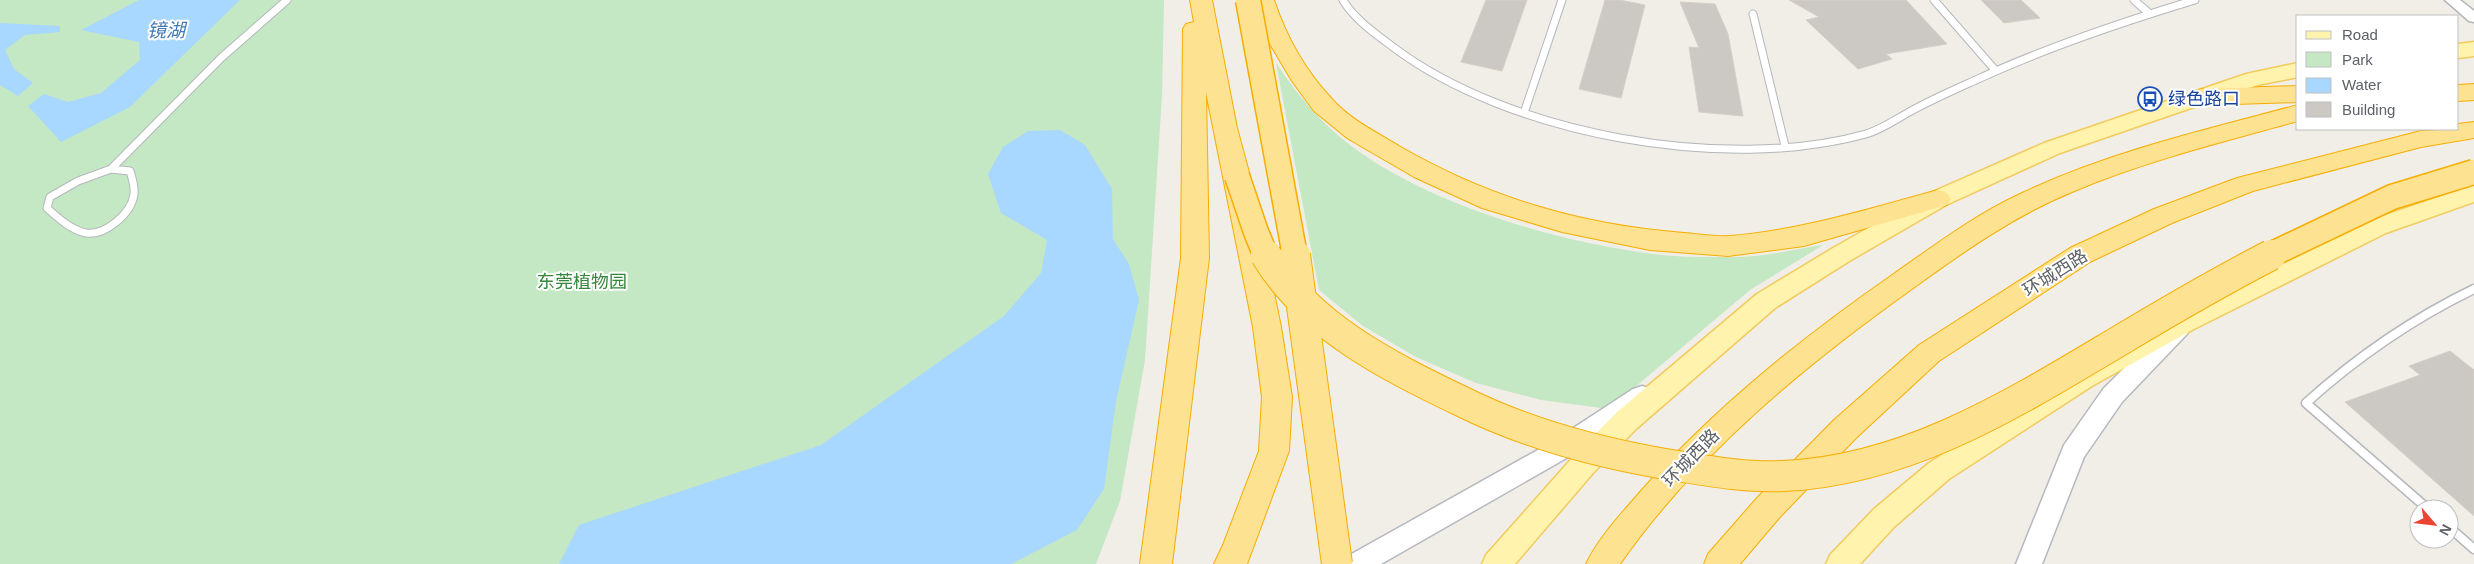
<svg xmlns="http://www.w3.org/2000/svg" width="2474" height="564" font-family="Arial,'Noto Sans SC',sans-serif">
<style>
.green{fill:#c4e7c4}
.water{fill:#a8d8ff}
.building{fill:#ccc9c4;stroke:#d5d0c5}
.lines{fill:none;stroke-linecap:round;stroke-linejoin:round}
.lane-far1-casing{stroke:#b4b7bb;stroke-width:9}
.lane-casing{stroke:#b4b7bb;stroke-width:11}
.street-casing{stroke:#b4b7bb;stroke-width:3}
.secondary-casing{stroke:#b5b9be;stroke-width:3}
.primary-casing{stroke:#f2ca5e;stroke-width:3}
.highway-casing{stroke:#f7ad00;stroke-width:2}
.lane-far1{stroke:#fff;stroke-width:7}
.lane{stroke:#fff;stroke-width:8}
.street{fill:#fff;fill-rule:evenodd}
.secondary{fill:#fff;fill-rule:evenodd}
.primary{fill:#fff3ad;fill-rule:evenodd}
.highway{fill:#fde391;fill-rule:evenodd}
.highway-bridge-far1-casing{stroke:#f7ad00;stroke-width:27;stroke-linecap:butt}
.highway-bridge-casing{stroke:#f7ad00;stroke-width:32;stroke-linecap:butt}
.highway-bridge-far1{stroke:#fde391;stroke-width:24}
.highway-bridge{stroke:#fde391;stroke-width:30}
.labels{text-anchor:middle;stroke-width:4;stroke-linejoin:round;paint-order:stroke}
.transit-label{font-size:18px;fill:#164399;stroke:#fff;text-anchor:start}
.street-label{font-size:18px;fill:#5e6267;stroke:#fff}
.park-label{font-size:18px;fill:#35863b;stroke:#fff}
.water-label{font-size:19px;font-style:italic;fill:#4378b2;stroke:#fff}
</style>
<rect width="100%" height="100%" fill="#f0eee7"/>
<path class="green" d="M0,0h1164l-2,96 -17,264 -25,141 -24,63h-1096z
M1276,63c17,25 34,47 56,67 75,69 222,112 321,124 28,4 59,3 87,3 28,-1 56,-8 83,-12l-73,45 -141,119 -68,-9 -65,-17 -60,-26 -53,-31 -44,-36z"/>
<path class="water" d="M139,0h101l-110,107 -69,35 -33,-36 16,-12 24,8 33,-9 39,-33 -1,-18 -58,-12z
M0,23l60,3v6l-35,3 -20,15 9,19 19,14 -15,13 -18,-11z
M1060,130l25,15 27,44 1,50 16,25 10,36 -23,101 -12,88 -27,41 -66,34h-452l20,-39 242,-80 183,-129 37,-43 6,-33 -46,-27 -13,-39 15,-27 25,-16z"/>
<path class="building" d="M1486,0h41l-25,71 -41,-9z
M1605,0h15l25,5 -24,93 -42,-9z
M1789,0h117l41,44 -61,10 6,5 -34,10 -52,-49 13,-3z
M1981,0h40l19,18 -36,5z
M1680,2l35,2 13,30 15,82 -44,-4 -10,-65 10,1z
M2450,351l24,19v146l-129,-114 75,-27 -11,-9z"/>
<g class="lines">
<g class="lane-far1-casing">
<path id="lane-far1" d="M1343,0c11,19 33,34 50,47 117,88 333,126 473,87 17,-5 30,-15 45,-23 22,-12 45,-22 67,-32 70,-32 144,-57 217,-79
M1934,0l62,71
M2134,0l16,14
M1753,14l32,132
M1524,113l38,-113
M111,169l19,2c2,7 5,15 4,23 -2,19 -29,42 -48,39 -15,-3 -28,-15 -39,-25l3,-11 28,-16z
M111,169l110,-111 66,-58"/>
</g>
<g class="lane-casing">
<path id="lane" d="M2428,509l-122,-106c51,-46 106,-84 168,-114
M2449,527l25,22"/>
</g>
<g class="street-casing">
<path id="street" d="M2445,0h15l14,11v11l-5,-1z"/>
</g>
<g class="secondary-casing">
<path id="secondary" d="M2179,319l8,3 4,6 -4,6 -65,68 -38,55 -42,107h-26l48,-119 40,-57 67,-66z
M1642,386l9,3 3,7 -3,7 -81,53 -189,108h-37l4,-8 204,-114 81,-53z"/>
</g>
<g class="primary-casing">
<path id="primary" d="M2474,42v14l-16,2v-14z
M2298,63v14l-40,8 -198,68 -114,52 -95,55 -76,48 -139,121 -43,44 -78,91h-33l4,-9 87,-98 43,-44 141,-119 76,-46 97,-55 114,-50 202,-69z
M2474,185v17l-88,31 -192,96 -102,57 -143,93 -55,48 -34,37h-34l4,-9 44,-46 55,-46 145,-91 102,-57 192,-94z"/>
</g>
<g class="highway-casing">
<path id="highway" d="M1190,0h22l25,128 13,48 31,151 11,70 -3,54 -42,113h-33l9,-19 36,-94 3,-54 -9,-70 -47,-235 3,166 -37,306h-32l41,-306 2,-229 3,-5 8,-2z
M1252,0h22c12,36 31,70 57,98 18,21 45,34 68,48 90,52 182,79 285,87 15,1 31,4 46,3 71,-6 139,-27 208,-46l9,3 4,6 -4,6 -143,41 -76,10 -78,-6 -88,-18 -80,-24 -68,-31 -67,-39 -33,-27 -22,-30 -31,-52z
M2474,84v16l-16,1v-16z
M2298,86v16l-95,3 -9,-2 -3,-6 3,-6 9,-2z
M2298,105v16c-76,21 -153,40 -226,71 -58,24 -109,60 -160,97 -108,77 -215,165 -292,275h-34c13,-27 35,-50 55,-73 74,-84 162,-154 254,-218 40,-28 80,-58 125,-79 88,-42 184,-64 278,-89z
M2474,122v16l-53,9 -168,44 -81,32 -82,39 -151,99 -83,77 -77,80 -39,46h-36l4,-10 49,-56 77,-78 85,-75 151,-97 84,-39 83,-31 184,-47 37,-2v-5z"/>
</g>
<use href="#lane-far1" class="lane-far1"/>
<use href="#lane" class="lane"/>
<use href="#street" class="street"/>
<use href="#secondary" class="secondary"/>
<use href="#primary" class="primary"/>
<use href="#highway" class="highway"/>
<g class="highway-bridge-far1-casing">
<path id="highway-bridge-far1" d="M1248,0l47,256
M1237,176l19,56 10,24
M2268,256l124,-59 82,-25"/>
</g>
<g class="highway-bridge-casing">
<path id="highway-bridge" d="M1266,255c42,71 122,111 195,146 64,32 134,51 204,63 39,6 78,14 118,12 124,-5 232,-73 336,-135 50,-30 100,-59 152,-86
M1295,255l42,309"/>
</g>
<use href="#highway-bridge-far1" class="highway-bridge-far1"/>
<use href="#highway-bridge" class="highway-bridge"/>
</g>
<defs>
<g id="bus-ring" transform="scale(1.25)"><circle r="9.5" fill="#fff" stroke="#1a4fb4" stroke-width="1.5"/><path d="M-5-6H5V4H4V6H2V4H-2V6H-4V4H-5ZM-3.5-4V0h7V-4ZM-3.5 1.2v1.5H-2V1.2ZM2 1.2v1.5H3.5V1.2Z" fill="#1a4fb4"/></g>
</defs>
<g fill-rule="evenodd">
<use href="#bus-ring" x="2150" y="99"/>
</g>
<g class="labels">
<g class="transit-label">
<text x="2168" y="105">绿色路口</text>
</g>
<g class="street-label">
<text transform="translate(2055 273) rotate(-32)" y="6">环城西路</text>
<text transform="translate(1691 458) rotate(-46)" y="6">环城西路</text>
</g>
<g class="park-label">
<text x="582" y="288">东莞植物园</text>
</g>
<g class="water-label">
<text x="166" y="37">镜湖</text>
</g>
</g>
<rect x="2296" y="15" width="162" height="115" fill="#ffffff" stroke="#bfc0c2"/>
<rect x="2306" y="31" width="25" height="8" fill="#fff3ad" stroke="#bfc0c2"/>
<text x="2342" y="40" font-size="15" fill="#5e6267">Road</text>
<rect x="2306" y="52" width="25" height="15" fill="#c4e7c4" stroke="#bfc0c2"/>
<text x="2342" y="65" font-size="15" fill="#5e6267">Park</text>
<rect x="2306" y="78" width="25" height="15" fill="#a8d8ff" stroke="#bfc0c2"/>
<text x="2342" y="90" font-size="15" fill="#5e6267">Water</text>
<rect x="2306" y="102" width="25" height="15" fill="#ccc9c4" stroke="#bfc0c2"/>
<text x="2342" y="115" font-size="15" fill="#5e6267">Building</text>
<g transform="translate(2434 524) rotate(118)"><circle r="24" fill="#ffffff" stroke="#bfc0c2"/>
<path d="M0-4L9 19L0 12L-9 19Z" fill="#ea4433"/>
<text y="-8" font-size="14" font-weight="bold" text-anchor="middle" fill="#5e6267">N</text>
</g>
</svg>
